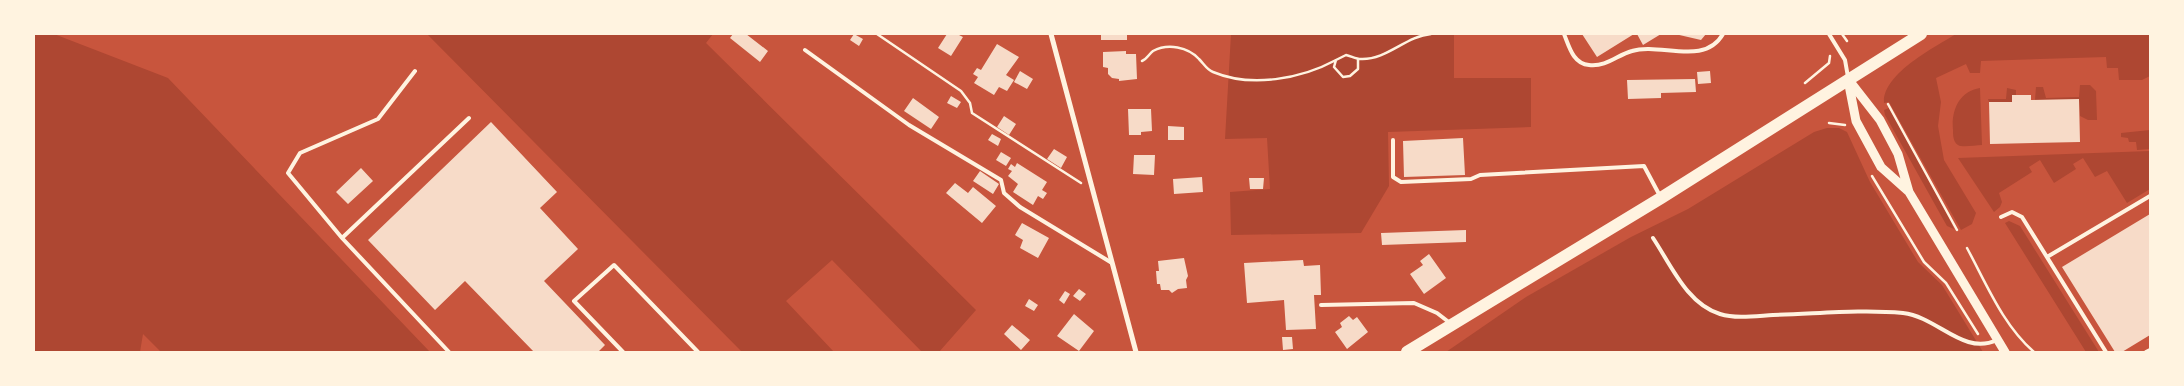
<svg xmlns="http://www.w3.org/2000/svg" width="2184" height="386" font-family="Rubik,sans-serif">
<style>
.green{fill:#ae4732}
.building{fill:#f7dbc8}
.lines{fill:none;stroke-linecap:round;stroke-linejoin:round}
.path{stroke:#fff3e0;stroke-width:2.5}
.service{stroke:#fff3e0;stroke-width:4}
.minor{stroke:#fff3e0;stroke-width:5}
.tertiary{stroke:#fff3e0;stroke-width:9}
.primary{stroke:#fff3e0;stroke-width:12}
</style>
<rect width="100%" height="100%" fill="#c8553d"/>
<path class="green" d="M34,34h20l114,44 262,274h-269l-18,-18 -3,18h-106z
M427,34h286l-7,9 270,267 -37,42h-17l-90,-92 -46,41 48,51h-92z
M1231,34h223v44h77v49l-143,5 1,54 -28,47 -130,2 -1,-43 40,-3 -3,-51 -42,1z
M1956,34h194v42l-8,4h-23l-1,-12h-11l-1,-11 -125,4 -1,12h-10l-4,-9 -30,14 5,24 -3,24 6,34 32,53 -4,11 -11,6 -67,-119 -5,-9 -5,1c-2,-29 51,-56 72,-69z
M2080,85h10l6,6 1,29h-9l-8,-4 -1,-17 -44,1 1,-13h7l3,11 33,-1z
M1980,88l2,57c-7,0 -19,3 -24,0 -5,-3 -5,-10 -5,-15 -2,-19 6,-39 27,-42z
M2007,88l9,2v5l-4,1v6h-23l-1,-3h18z
M1889,108l59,108 6,13 -7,-3 -4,-7 -58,-104 -1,-5z
M1827,128h12l8,4 23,50 48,80 24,23 41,67h-537l80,-55 105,-60 57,-28 126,-77z
M2150,130v19l-13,1 -1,-8h-7l-1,-4 -7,-1v-4z
M2150,151v38l-23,14 -20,-32 -12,6 -12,-19 -10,6 3,5 -22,14 -14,-23 -11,7 3,5 -33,21 3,9 -2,5 -6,5 -36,-54z
M2009,221l11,5 79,126h-13l-81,-129z"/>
<path class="building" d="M733,34h13l22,17 -8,11 -30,-24z
M854,34l9,5 -4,7 -9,-6z
M947,34h10l6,3 -12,19 -13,-8z
M1101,34h26v6h-26z
M1582,34h52l-37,23z
M1637,34h24l-18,11z
M1675,34h31l-5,6z
M997,44l22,13 -13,18 8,5 -7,11 -8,-4 -5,8 -20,-12 4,-6 -5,-3 4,-6 4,2z
M1126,51v3h10l1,25 -18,2v-2l-7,-1 -4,-4v-6l-5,-1v-15z
M1020,71l13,8 -6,10 -13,-7z
M1710,71l1,12 -13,1 -1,-12z
M1695,79l1,13 -35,1v5l-33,1 -1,-19z
M2012,95h19v5l48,-1 1,43 -90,2 -1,-42h23z
M951,96l10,6 -4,6 -10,-5z
M913,98l26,19 -8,12 -27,-18z
M1128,109h23l1,22 -11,1v3h-12z
M1004,116l12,8 -7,11 -12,-8z
M491,122l66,70 -17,16 38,41 -34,32 61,64 -7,7h-64l-69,-71 -30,29 -67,-70z
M1168,126l16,1v13h-16z
M992,134l9,5 -3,7 -10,-6z
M1463,138l2,37 -61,2 -1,-36z
M1054,149l13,8 -6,11 -14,-9z
M1001,152l10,6 -5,8 -10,-6z
M1134,155h21l-1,20 -21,-1z
M1017,163l30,19 -5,8 5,3 -4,6 -5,-3 -5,9 -20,-13 5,-8 -10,-8 4,-5 -4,-2 3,-5 4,3z
M361,168l12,13 -25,23 -12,-12z
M980,171l19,13 -6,10 -20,-13z
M1202,177l1,15 -29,2 -1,-15z
M1249,178h15l-1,11h-13z
M955,183l13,10 5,-6 23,19 -14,17 -36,-30z
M2150,214v121l-28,17h-7l-53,-85z
M1022,223l27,15 -11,20 -18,-10 3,-8 -8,-5z
M1466,230v12l-84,3 -1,-12z
M1429,254l17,24 -22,16 -14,-20 13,-9 -3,-4z
M1184,258l4,18 -2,4 1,8 -9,1 -6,4 -3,-3h-8l-1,-6h-3l-1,-13h3l-1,-10z
M1303,260l1,6 16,-1 1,30h-7l2,34 -30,1 -2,-30 -37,3 -3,-40z
M1079,289l7,5 -6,7 -7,-5z
M1065,291l5,3 -6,10 -5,-4z
M1029,299l9,6 -4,6 -9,-5z
M1074,314l20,17 -15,20 -22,-15z
M1349,316l4,4 4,-3 11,15 -21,17 -12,-17 7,-5 -2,-4z
M1012,325l18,15 -9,10 -17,-16z
M1282,337h10l1,12 -10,1z"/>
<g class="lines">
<path class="path" d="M877,34l84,57 9,12 2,10 109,70
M1842,34l5,7
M1358,59v10l-8,7 -7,1 -9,-10 2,-7 10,-5c5,1 10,4 15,4 26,1 45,-23 70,-25
M1142,61c5,-2 7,-7 11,-10 15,-8 35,-4 46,8 5,5 8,11 14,13 38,16 88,7 123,-12
M1805,83l24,-20 1,-7
M1888,104l69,126
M1829,123l16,2
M1872,176l52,86 22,21 32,51
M1967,248c20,37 36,77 67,104"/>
<path class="service" d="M1564,34c5,12 9,30 25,31 18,2 28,-10 43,-14 28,-9 72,16 91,-17
M1829,34l16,26 3,17
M805,50l104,75 92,55 3,13 16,14 92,56
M415,71l-37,48 -78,34 -12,20 54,65 107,114
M1393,140v37l8,5 70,-3 9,-4 164,-9 16,30
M2001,217l11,-5 10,5 84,135
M342,238l127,-120
M1653,238c18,27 34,66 67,76 16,5 36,2 53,1 43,-1 87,-6 130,-2 35,4 60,43 94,27
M2047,257l103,-61
M1321,305l93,-2 23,10 13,10
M623,352l-49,-51 40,-36 84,87
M2146,352l4,-2"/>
<path class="minor" d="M1051,34l85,318"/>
<path class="tertiary" d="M1848,79l32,41 18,34 11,38 96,160
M1848,80l8,41 25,46 28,25"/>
<path class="primary" d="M1407,352l254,-154 260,-164"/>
</g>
<rect width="2184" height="386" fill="none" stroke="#fff3e0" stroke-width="70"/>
</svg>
